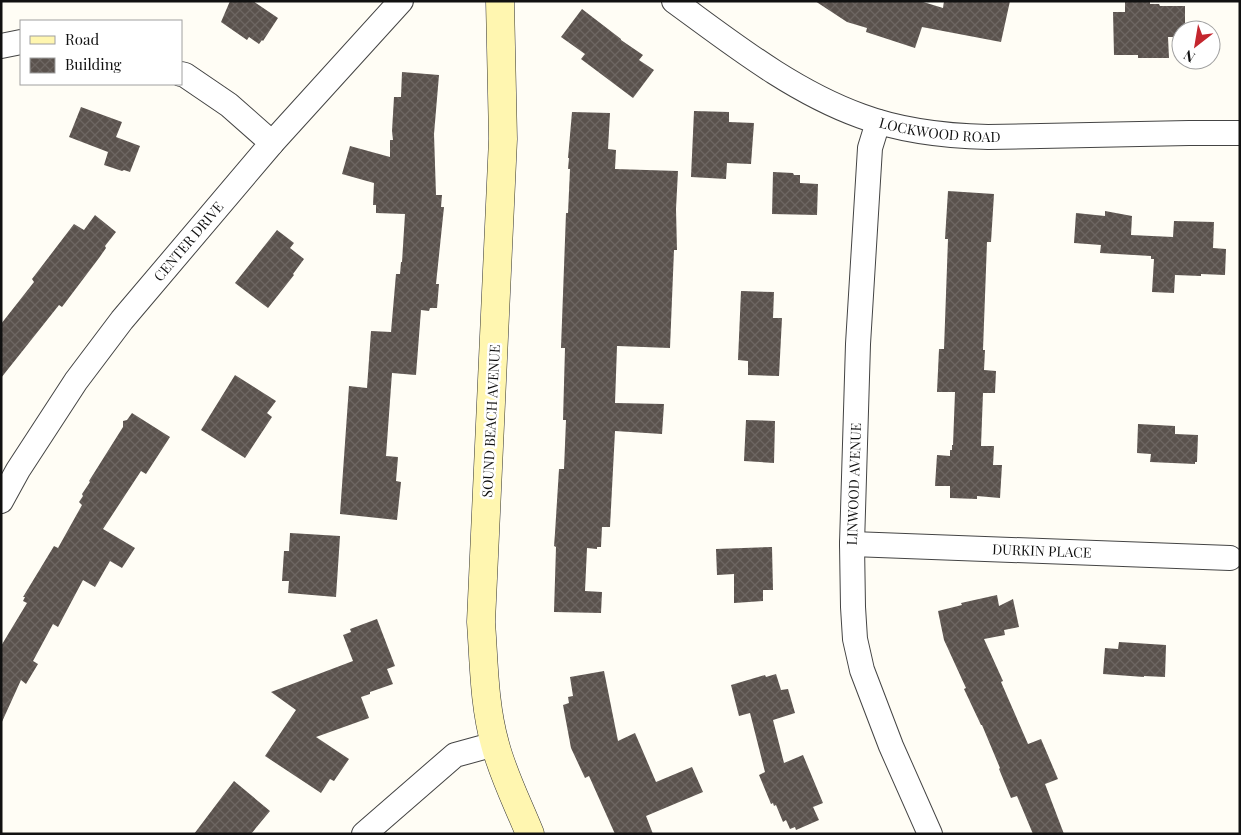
<svg xmlns="http://www.w3.org/2000/svg" width="1241" height="835" font-family="'Playfair Display',serif">
<style>
.building{fill:url(#building-cross-hatch)}
.lines{fill:none;stroke-linecap:round;stroke-linejoin:round}
.street-casing{stroke:#444;stroke-width:26}
.secondary-casing{stroke:#333;stroke-width:29}
.street{stroke:#fff;stroke-width:24}
.secondary{stroke:#fff6b0;stroke-width:28}
.labels{text-anchor:middle;stroke-width:5;stroke-linejoin:round;paint-order:stroke}
.street-label{font-size:14px;fill:#111;stroke:#fff}
</style>
<defs>
<pattern id="building-cross-hatch" width="8" height="8" patternUnits="userSpaceOnUse" patternTransform="scale(1.25)"><rect width="8" height="8" fill="#5a524d"/><path d="M0 0l8 8M0 8l8-8" fill="none" stroke="#6d6662"/></pattern>
</defs>
<rect width="100%" height="100%" fill="#fffdf5"/>
<path class="building" d="M230,1h23l25,17 -15,23 -1,-1 -3,4 -10,-7 -2,3 -26,-18z
M815,1h105l23,7 1,-7h66l-9,41 -79,-15 -7,21 -49,-16 1,-4 -20,-6z
M1125,1h25v3h9l1,2h25v24h-4v7h-13l1,21h-31v-3h-24l-1,-43h12z
M582,9l39,30v1l22,15 -4,5 15,10 -21,28 -52,-39 4,-5 -24,-17z
M402,72l37,3 -5,59 2,61h6l-1,12h3l-8,77h3l-2,24h-7l-1,3 -8,-1 -5,65 -24,-2 -6,83 12,1 -2,24 5,1 -4,38 -57,-6 9,-128 18,2 4,-57 20,1 5,-58h4l1,-12h1l3,-48 -29,-1v-8h-3l1,-22 -32,-9 8,-28 40,11v-17h3l-1,-9 2,-34h7z
M81,107l41,15 -6,15 24,9 -10,26 -6,-2 -2,1 -18,-6 4,-13 -39,-15z
M694,111l35,1v10l25,1 -3,41 -24,-1 -1,16 -35,-2z
M572,112l38,1 -2,36 8,1 -1,19 63,2 -2,38 1,41h-3l-4,98 -53,-2 -2,57 49,1 -2,30 -47,-3 -5,96h-8l-1,20h-4v2l-10,-1 -2,43 17,1 -1,21 -47,-1 2,-65 -2,-1 1,-13 4,-64h5l2,-49h-3l2,-72h-4l5,-135h2l2,-44h-2l1,-11h-1z
M773,172l20,1 1,2h6v8l18,1 -1,31 -45,-1z
M948,191l46,3 -3,48h-4l-4,108h2l-1,20 12,1 -1,22h-12l-2,53h13l-1,19h9l-2,33 -23,-2v3l-27,-1v-12h-15l2,-31 13,1v-6h2v-5h1l2,-53h-18l2,-43h5l4,-110h-3z
M1105,211l27,5 -1,19 42,2 1,-16 40,1 -1,26 13,1 -1,26 -24,-1v2l-26,-1 -1,18 -22,-1 2,-33h-3v-3l-51,-3 1,-8 -27,-2 2,-30 29,3z
M95,215l21,17 -11,14 1,2 -7,10 -37,49 -3,-2 -58,73v-54l33,-42 -2,-3 42,-55 10,6z
M277,230l17,13 -4,5 14,11 -11,15 1,1 -26,33 -33,-25z
M741,291l33,1 -1,26h9l-3,58 -31,-1v-14l-10,-1z
M235,375l41,26 -9,12 5,4 -27,41 -44,-28z
M132,413l38,24 -24,37 -5,-3 -38,58 32,19 -13,20 -12,-7 -15,26 -12,-7 -25,47 -5,-3 -20,37 5,3 -12,20 -5,-4 -20,44v-78l26,-43 -4,-2 2,-4h-2l31,-51 4,2 24,-43 -3,-3 4,-6 -1,-2 8,-12 -1,-1 34,-54v-6l4,-1z
M746,420l29,1 -1,42 -30,-2z
M1138,424l37,2v8l23,1 -1,27h-2v2l-45,-2 1,-8 -14,-1z
M290,533l50,3 -4,61 -48,-4 1,-12h-7l2,-30h5z
M772,547l1,43h-10v11l-29,2v-29l-17,1 -1,-26z
M997,595l2,11 14,-7 6,28 -15,3 1,5 -21,4 19,42 -2,1 27,62 13,-5 17,40 -13,5 19,50h-31l-16,-38 -6,2 -12,-29 1,-1 -18,-43h-1l-17,-36 2,-1 -22,-48 -6,-29 24,-6 -1,-2z
M377,619l18,47 -8,3 6,15 -23,8v2l-9,3 8,21 -53,19 33,22 -15,22 -4,-2 -9,14 -56,-37 31,-46 -25,-18 82,-31 -10,-26 8,-3 -1,-3z
M1119,642l47,3 -1,32 -21,-1v1l-41,-3 2,-26 13,1z
M604,671l14,70 17,-8 21,49 36,-15 11,25 -57,24 7,18h-38l-26,-58 -4,2 -14,-30 -8,-43 6,-2 -1,-6 5,-1 -3,-19z
M776,674l5,16 7,-1 7,24 -22,7 11,43 19,-8 20,48 -10,4 6,13 -23,10 -1,-3 -5,2 -4,-9 -3,2 -7,-17 -2,1 -1,-3 -2,1 -12,-29 6,-3 -15,-59 -11,3 -8,-31 34,-10 1,2z
M234,781l36,30 -19,23h-57z"/>
<g class="lines">
<g class="street-casing">
<g id="street">
<path id="s1" d="M674,1c59,43 118,90 187,115 40,15 84,20 127,21l201,-4h51"/>
<path d="M1,46l20,-4"/>
<path d="M181,74l4,1 44,30 43,38"/>
<path d="M878,122l-8,26 -12,196 -6,200 1,63 2,32 7,31 29,76 39,88"/>
<path id="s2" d="M1,501l17,-31 58,-89 46,-61 150,-177 129,-142"/>
<path id="s3" d="M852,544l378,14"/>
<path d="M364,834l91,-79 40,-11"/>
</g>
</g>
<g class="secondary-casing">
<path id="secondary" d="M500,1l3,138 -22,483c3,41 3,83 14,122 8,31 23,60 35,90"/>
</g>
<use href="#street" class="street"/>
<use href="#secondary" class="secondary"/>
</g>
<g class="labels">
<g class="street-label">
<text dy="5" stroke="none"><textPath href="#s1" startOffset="301">LOCKWOOD ROAD</textPath></text>
<text dy="5" stroke="none"><textPath href="#s2" startOffset="321">CENTER DRIVE</textPath></text>
<text transform="translate(491 421) rotate(-87)" y="5">SOUND BEACH AVENUE</text>
<text transform="translate(854 484) rotate(-88)" y="5">LINWOOD AVENUE</text>
<text dy="5" stroke="none"><textPath href="#s3" startOffset="190">DURKIN PLACE</textPath></text>
</g>
</g>
<rect width="1241" height="835" fill="none" stroke="#111111" stroke-width="5"/>
<rect x="20" y="20" width="162" height="65" fill="#ffffff" stroke="#a0a0a0"/>
<rect x="30" y="36" width="25" height="8" fill="#fff6b0" stroke="#a0a0a0"/>
<text x="65" y="45" font-size="15" fill="#111111">Road</text>
<rect x="30" y="58" width="25" height="15" fill="url(#building-cross-hatch)" stroke="#a0a0a0"/>
<text x="65" y="70" font-size="15" fill="#111111">Building</text>
<g transform="translate(1196 45) rotate(211)"><circle r="24" fill="#ffffff" stroke="#a0a0a0"/>
<path d="M0-4L9 19L0 12L-9 19Z" fill="#c4262e"/>
<text y="-8" font-size="14" font-weight="bold" text-anchor="middle" fill="#111111">N</text>
</g>
</svg>
